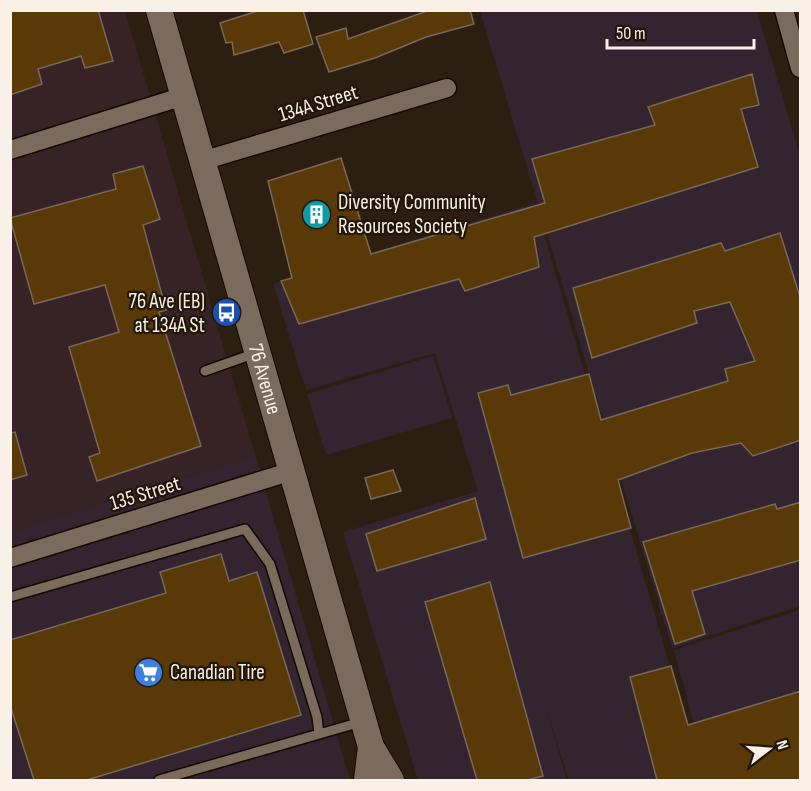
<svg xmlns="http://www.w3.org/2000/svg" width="811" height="791" font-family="'Sofia Sans Condensed',sans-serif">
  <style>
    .commercial { fill: #33242f }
    .industrial { fill: #372325 }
    .building { fill: #593908; stroke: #776959; stroke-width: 1.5 }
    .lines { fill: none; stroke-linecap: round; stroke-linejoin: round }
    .lane-casing { stroke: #140901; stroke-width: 12 }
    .street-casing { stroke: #140901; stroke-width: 21 }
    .secondary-casing { stroke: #140901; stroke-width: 28 }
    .lane { stroke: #7a6b5c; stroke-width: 9 }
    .street { stroke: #7a6b5c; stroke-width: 18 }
    .secondary { stroke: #7a6b5c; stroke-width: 26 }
    .labels { text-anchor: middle; stroke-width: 4.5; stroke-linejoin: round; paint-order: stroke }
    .street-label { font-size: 21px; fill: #f9f0e7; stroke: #221609 }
    .poi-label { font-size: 21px; fill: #f9f0e7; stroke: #221609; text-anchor: start }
  </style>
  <rect width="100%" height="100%" fill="#2c1f12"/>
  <path class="commercial" d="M 480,11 L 757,11 L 800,156 L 800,606 L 672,648 Z
    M 535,203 L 703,780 L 569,780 L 545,705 L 567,780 L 418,780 L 343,532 L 478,491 L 435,353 L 306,390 L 273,284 Z
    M 433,356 L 452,418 L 326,455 L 307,394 Z
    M 255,455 L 350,780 L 11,780 L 11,531 Z
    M 800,610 L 800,780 L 709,780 L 674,650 Z"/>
  <path class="industrial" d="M 11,11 L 125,11 L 255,455 L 11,531 Z"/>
  <path class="building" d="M 10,10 L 98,10 L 113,61 L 85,68 L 81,56 L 38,69 L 42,84 L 10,95 Z
    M 261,10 L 303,10 L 313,44 L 284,53 L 279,42 L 234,55 L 232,42 L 226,43 L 220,23 Z
    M 430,10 L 470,10 L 474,24 L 426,37 L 375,58 L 329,72 L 316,37 L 346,28 L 348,39 Z
    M 752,74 L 759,105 L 741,109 L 758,167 L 534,237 L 539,267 L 465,291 L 459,279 L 299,324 L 281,281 L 292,278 L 268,181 L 341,158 L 371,254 L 545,203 L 532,159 L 655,125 L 648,107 Z
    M 143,166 L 160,219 L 143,225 L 166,310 L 159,312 L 201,446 L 97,481 L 89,457 L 100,453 L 69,347 L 119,332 L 105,285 L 34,304 L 10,218 L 116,189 L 113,174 Z
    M 780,233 L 801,300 L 801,440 L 753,456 L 741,443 L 692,453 L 618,480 L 631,528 L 523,558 L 478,393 L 508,385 L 511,395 L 589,374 L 601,420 L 728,381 L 725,369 L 755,361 L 730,302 L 694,311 L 697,323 L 592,358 L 573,288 L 721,243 L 725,251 Z
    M 15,432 L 27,475 L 10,480 L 10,433 Z
    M 393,470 L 401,491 L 371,499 L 365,478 Z
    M 475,498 L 486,539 L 377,571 L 366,534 Z
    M 801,502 L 801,560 L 692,591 L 705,634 L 675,644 L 643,542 L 775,504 L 777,509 Z
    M 221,554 L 229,581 L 257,572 L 301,715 L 87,780 L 34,780 L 10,705 L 10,640 L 166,593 L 160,572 Z
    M 490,582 L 543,776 L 528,780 L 477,780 L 425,602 Z
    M 671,666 L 688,725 L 801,691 L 801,780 L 657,780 L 630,677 Z"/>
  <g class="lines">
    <defs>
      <path id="lane" d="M 205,371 L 256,353
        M 10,597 L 245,529 L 270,564 L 317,717 L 319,734
        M 159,780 L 361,722"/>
      <path id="street" d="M 784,10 L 800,68
        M 10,150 L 184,96
        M 202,161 L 447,88
        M 10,558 L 292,471"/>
      <g id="secondary">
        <path id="s1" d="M 159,10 L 371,747 L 391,780"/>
        <path d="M 367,780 L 371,747"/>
      </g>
    </defs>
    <use href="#lane" class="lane-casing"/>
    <use href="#street" class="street-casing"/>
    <use href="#secondary" class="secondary-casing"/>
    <use href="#lane" class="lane"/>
    <use href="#street" class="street"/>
    <use href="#secondary" class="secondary"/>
  </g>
  <defs>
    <symbol id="building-disc" viewBox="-11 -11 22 22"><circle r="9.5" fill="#0f9aa8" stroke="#221609"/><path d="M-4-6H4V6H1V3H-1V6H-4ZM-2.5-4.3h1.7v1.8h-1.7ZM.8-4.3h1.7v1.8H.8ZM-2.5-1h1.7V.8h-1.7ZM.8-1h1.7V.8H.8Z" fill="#fff"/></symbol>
    <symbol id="bus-disc" viewBox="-11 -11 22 22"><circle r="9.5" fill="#1a4fb4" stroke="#221609"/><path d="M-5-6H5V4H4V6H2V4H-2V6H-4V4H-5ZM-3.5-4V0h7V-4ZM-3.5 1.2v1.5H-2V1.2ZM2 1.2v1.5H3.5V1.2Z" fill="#fff"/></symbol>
    <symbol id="supermarket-disc" viewBox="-11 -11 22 22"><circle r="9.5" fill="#3f7fe0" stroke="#221609"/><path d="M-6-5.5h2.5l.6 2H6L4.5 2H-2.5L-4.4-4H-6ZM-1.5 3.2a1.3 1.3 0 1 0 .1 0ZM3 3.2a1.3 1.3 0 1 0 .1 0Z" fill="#fff"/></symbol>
  </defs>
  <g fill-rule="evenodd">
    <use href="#building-disc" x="300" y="198" width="33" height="33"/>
    <use href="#bus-disc" x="210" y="296" width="33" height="33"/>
    <use href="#supermarket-disc" x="132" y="656" width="33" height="33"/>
  </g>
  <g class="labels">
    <g class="street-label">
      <text transform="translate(318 103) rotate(-17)" y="7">134A Street</text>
      <text dy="7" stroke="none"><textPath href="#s1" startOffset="384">76 Avenue</textPath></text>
      <text transform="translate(145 493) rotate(-17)" y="7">135 Street</text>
    </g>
    <g class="poi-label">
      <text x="338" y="209">Diversity Community<tspan x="338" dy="24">Resources Society</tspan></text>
      <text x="205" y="308" text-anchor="end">76 Ave (EB)<tspan x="205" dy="24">at 134A St</tspan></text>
      <text x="170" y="679">Canadian Tire</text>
    </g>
  </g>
  <rect width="811" height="791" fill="none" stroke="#f9f0e7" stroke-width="24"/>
  <g transform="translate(769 749) rotate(73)" stroke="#221609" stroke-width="4.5" paint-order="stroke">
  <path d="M0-4.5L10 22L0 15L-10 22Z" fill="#f9f0e7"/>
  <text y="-9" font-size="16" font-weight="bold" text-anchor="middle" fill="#f9f0e7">N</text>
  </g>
  <path d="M607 39v9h147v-9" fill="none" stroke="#f9f0e7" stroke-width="3"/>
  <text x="616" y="39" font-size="18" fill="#f9f0e7" stroke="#221609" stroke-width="4.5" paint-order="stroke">50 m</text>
</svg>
